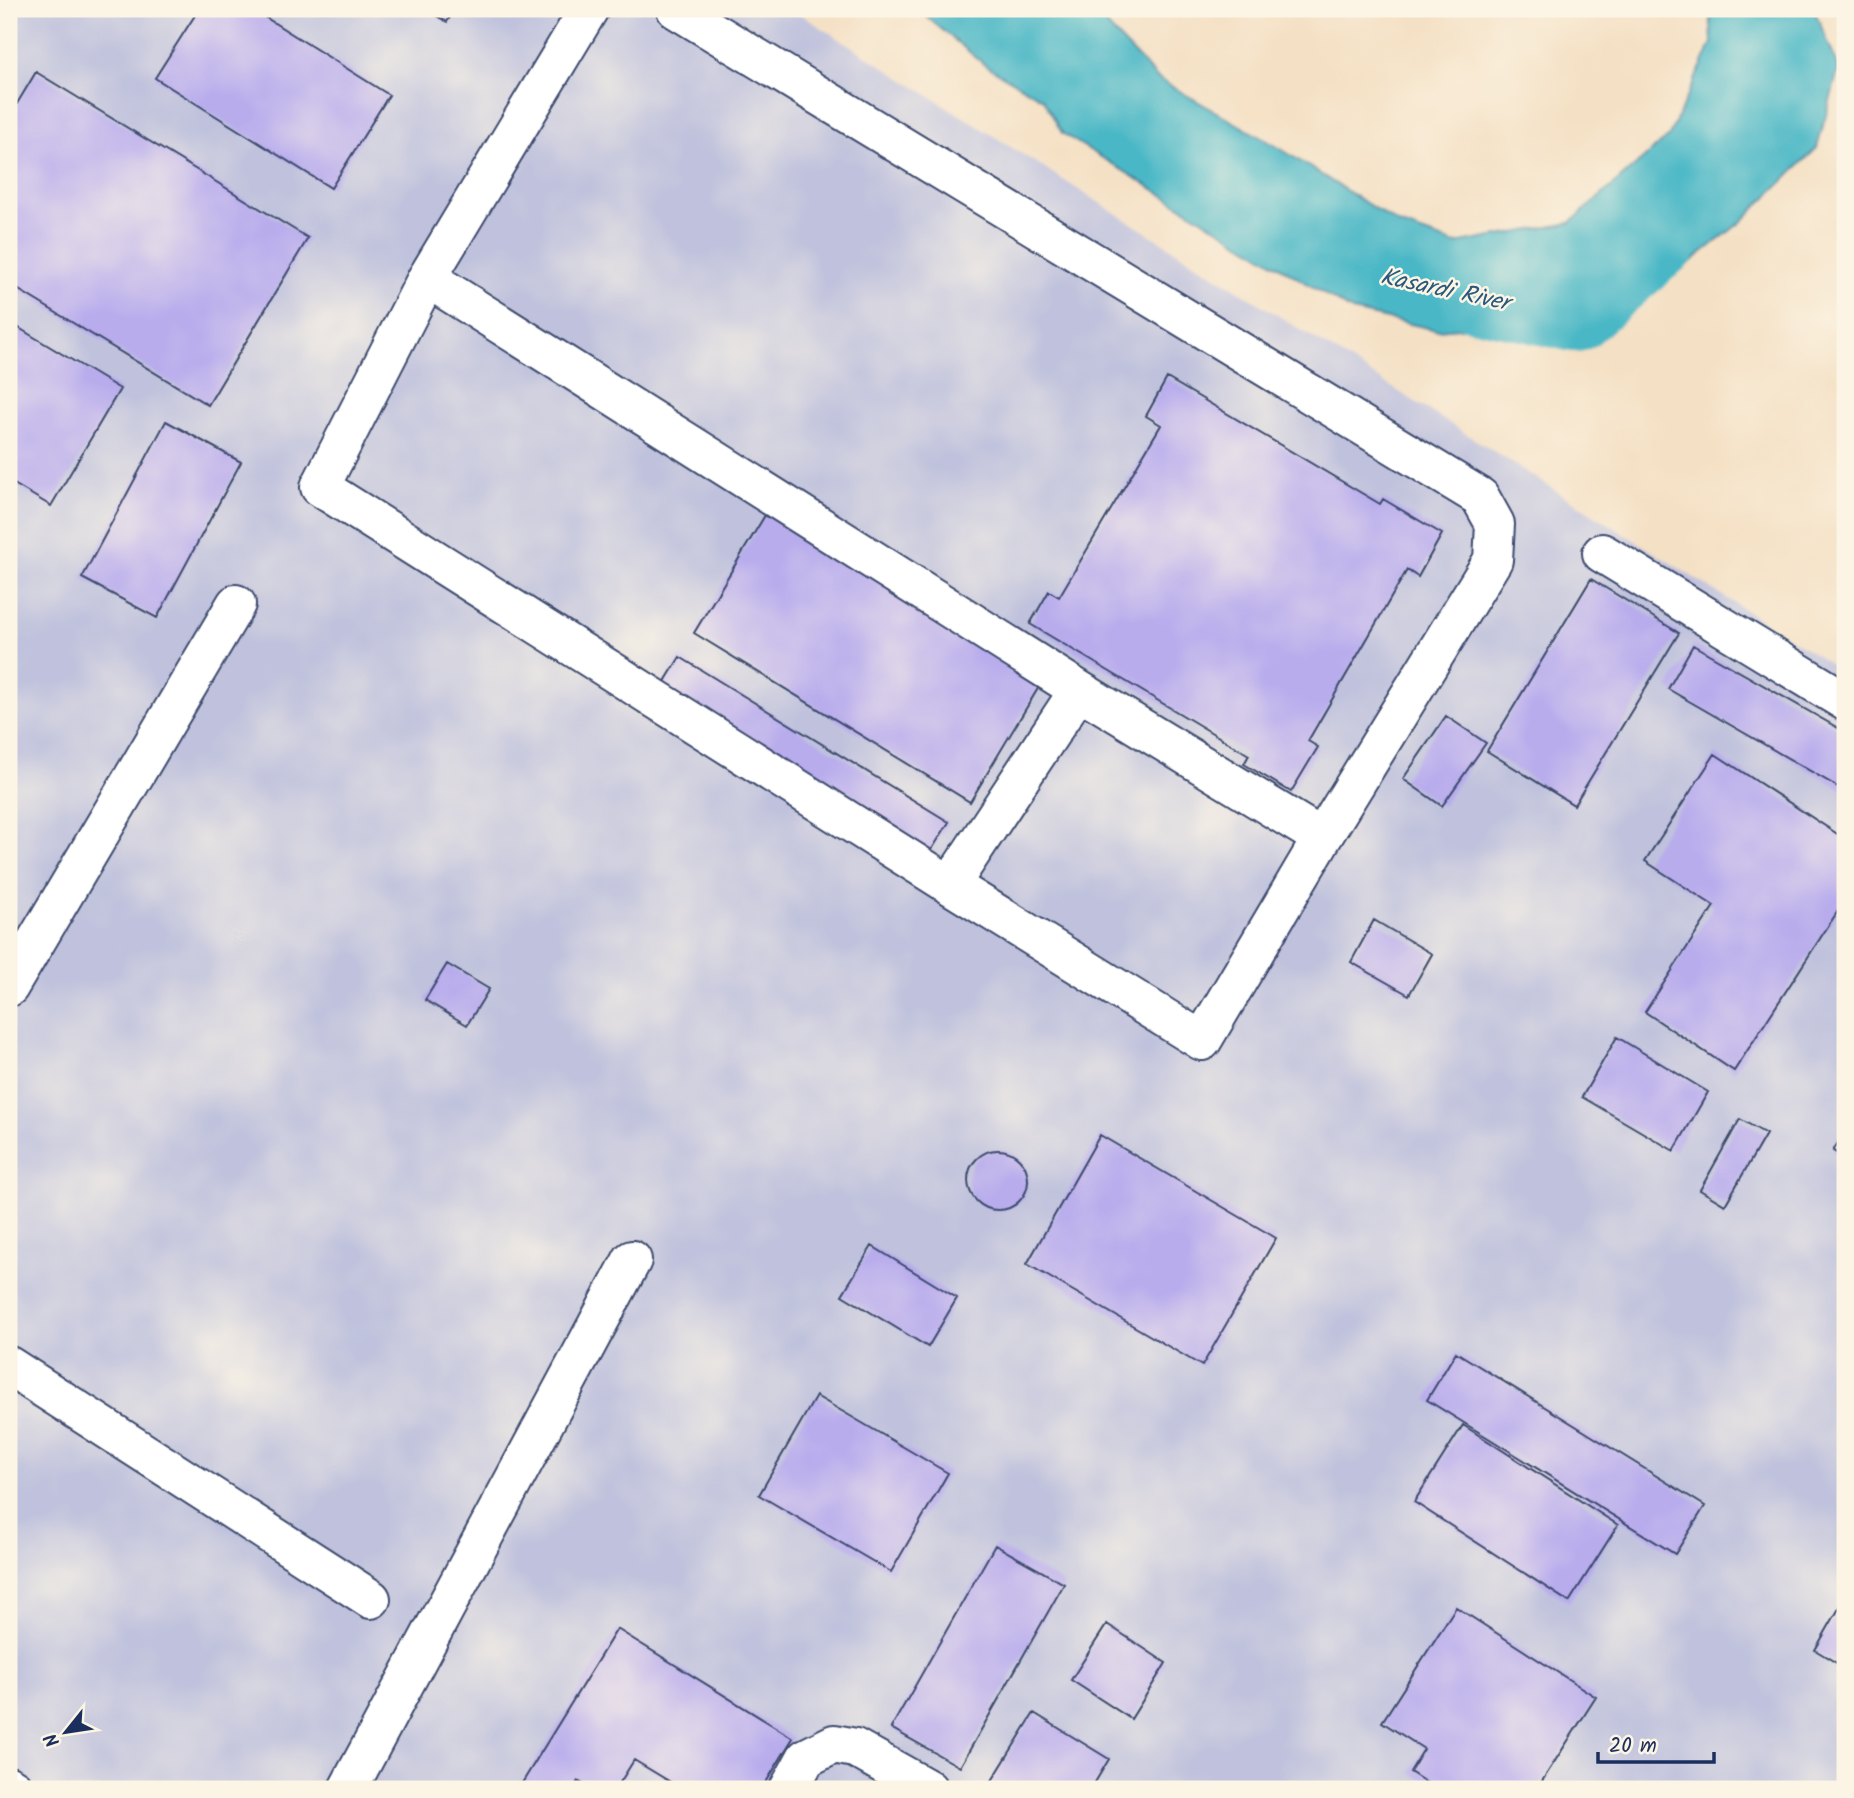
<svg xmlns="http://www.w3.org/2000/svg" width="1854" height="1798" font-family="Kalam,sans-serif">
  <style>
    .industrial { fill: #c0c2dd }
    .water { fill: #4ab7c6; stroke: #327392; stroke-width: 2 }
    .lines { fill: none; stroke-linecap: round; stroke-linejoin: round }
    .river { stroke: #4ab7c6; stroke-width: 70 }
    .building { fill: #b8aced }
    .minor-casing { stroke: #3c4a6d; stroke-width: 42 }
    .minor { stroke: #fff; stroke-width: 38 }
    .labels { text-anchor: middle; stroke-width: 5; stroke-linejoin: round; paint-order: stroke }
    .water-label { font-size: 24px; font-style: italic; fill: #29587d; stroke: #fcf5e5 }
  </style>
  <rect width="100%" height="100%" fill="#fcf5e5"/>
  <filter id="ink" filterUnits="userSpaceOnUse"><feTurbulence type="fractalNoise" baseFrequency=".0143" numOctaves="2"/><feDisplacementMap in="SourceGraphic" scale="14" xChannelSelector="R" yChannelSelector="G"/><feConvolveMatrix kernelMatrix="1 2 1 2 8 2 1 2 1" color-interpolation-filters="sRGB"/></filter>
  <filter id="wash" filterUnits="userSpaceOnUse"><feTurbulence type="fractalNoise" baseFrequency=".00686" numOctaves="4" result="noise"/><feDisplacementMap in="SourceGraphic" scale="28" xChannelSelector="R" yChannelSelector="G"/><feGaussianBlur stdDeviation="1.57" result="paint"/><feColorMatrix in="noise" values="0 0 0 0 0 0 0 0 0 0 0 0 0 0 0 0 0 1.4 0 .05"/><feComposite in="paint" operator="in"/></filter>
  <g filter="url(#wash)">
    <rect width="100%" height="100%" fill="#f4e0c4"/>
    <path class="industrial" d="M 9,9 L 792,9 L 1845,673 L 1845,1789 L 9,1789 Z"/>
    <path class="water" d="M 917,9 L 1049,9 L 1102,20 L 1157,78 L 1281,149 L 1399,224 L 1455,244 L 1570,223 L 1669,136 L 1712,43 L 1710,9 L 1814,9 L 1839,68 L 1817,148 L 1741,222 L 1669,279 L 1530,322 L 1437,330 L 1352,311 L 1062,133 L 1043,99 L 985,65 Z"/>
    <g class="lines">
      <path class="river" d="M 1464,293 L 1575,317 L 1664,240"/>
    </g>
    <g id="blocks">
      <path class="building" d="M 199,9 L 252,9 L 389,95 L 331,188 L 155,78 Z
        M 425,9 L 455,9 L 447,22 Z
        M 36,72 L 308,238 L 208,405 L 9,284 L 9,117 Z
        M 9,322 L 120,389 L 51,506 L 9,481 Z
        M 1167,378 L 1380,504 L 1383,499 L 1442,534 L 1418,577 L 1407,570 L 1308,741 L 1318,747 L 1291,792 L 1244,764 L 1249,755 L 1030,624 L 1049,591 L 1059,597 L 1161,425 L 1146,416 Z
        M 166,421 L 241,462 L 157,618 L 82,578 Z
        M 770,507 L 1046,675 L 970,802 L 694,633 Z
        M 1591,579 L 1679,633 L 1574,805 L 1487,751 Z
        M 1693,645 L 1845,732 L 1845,791 L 1668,689 Z
        M 680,657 L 949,822 L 929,854 L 661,688 Z
        M 1446,716 L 1486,743 L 1442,806 L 1403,779 Z
        M 1715,754 L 1845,839 L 1845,900 L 1734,1071 L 1645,1012 L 1714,906 L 1645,861 Z
        M 1374,920 L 1432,954 L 1409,995 L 1351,962 Z
        M 447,964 L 489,989 L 467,1025 L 425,1000 Z
        M 1617,1037 L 1708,1092 L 1674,1151 L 1582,1097 Z
        M 1740,1119 L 1766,1134 L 1725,1205 L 1700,1190 Z
        M 1845,1131 L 1845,1158 L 1833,1151 Z
        M 1100,1135 L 1276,1238 L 1202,1366 L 1027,1264 Z
        M968 1180a30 30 0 1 1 60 0a30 30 0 1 1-60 0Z
        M 872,1246 L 957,1298 L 928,1347 L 842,1295 Z
        M 1456,1352 L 1705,1506 L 1675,1554 L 1427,1400 Z
        M 816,1396 L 948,1473 L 891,1572 L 759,1495 Z
        M 1463,1425 L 1618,1525 L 1569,1602 L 1414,1502 Z
        M 995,1545 L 1064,1584 L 960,1767 L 891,1728 Z
        M 1845,1598 L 1845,1668 L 1815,1650 Z
        M 1456,1607 L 1596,1697 L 1537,1789 L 1436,1789 L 1410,1772 L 1424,1749 L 1382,1722 Z
        M 1107,1624 L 1166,1663 L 1131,1719 L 1071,1680 Z
        M 617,1629 L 793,1738 L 762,1789 L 682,1789 L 634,1760 L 616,1789 L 591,1789 L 578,1781 L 573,1789 L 522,1789 L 519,1788 Z
        M 1034,1713 L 1109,1759 L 1091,1789 L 998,1789 L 990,1784 Z"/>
    </g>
  </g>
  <g filter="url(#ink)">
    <use href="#blocks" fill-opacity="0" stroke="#3c4a6d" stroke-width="2"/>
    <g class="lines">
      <defs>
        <path id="minor" d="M 589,9 L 427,278 L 320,487 L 950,885 L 1202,1041 L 1322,838 L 1493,560 L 1495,524 L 1480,497 L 676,9
          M 427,278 L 1079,690 L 1322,838
          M 1602,553 L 1845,701
          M 950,885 L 1079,690
          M 9,987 L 236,604
          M 9,1366 L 371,1599
          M 9,1786 L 14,1789
          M 348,1789 L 632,1260
          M 789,1789 L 806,1758 L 834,1744 L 855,1748 L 928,1789"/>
      </defs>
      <use href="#minor" class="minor-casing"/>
      <use href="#minor" class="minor"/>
    </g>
  </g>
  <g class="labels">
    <g class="water-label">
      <text transform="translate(1445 289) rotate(12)" y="8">Kasardi River</text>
    </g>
  </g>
  <rect width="1854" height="1798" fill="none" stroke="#fcf5e5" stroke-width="35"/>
  <g transform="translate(66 1732) rotate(240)" stroke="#fcf5e5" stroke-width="5" paint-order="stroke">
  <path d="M0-5L12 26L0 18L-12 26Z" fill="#1b2f5e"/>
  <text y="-10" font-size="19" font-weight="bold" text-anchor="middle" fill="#1b2f5e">N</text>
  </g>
  <path d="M1598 1752v10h116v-10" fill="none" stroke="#1b2f5e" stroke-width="3.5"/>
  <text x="1609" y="1752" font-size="21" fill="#1b2f5e" stroke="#fcf5e5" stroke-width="5" paint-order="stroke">20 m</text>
</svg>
